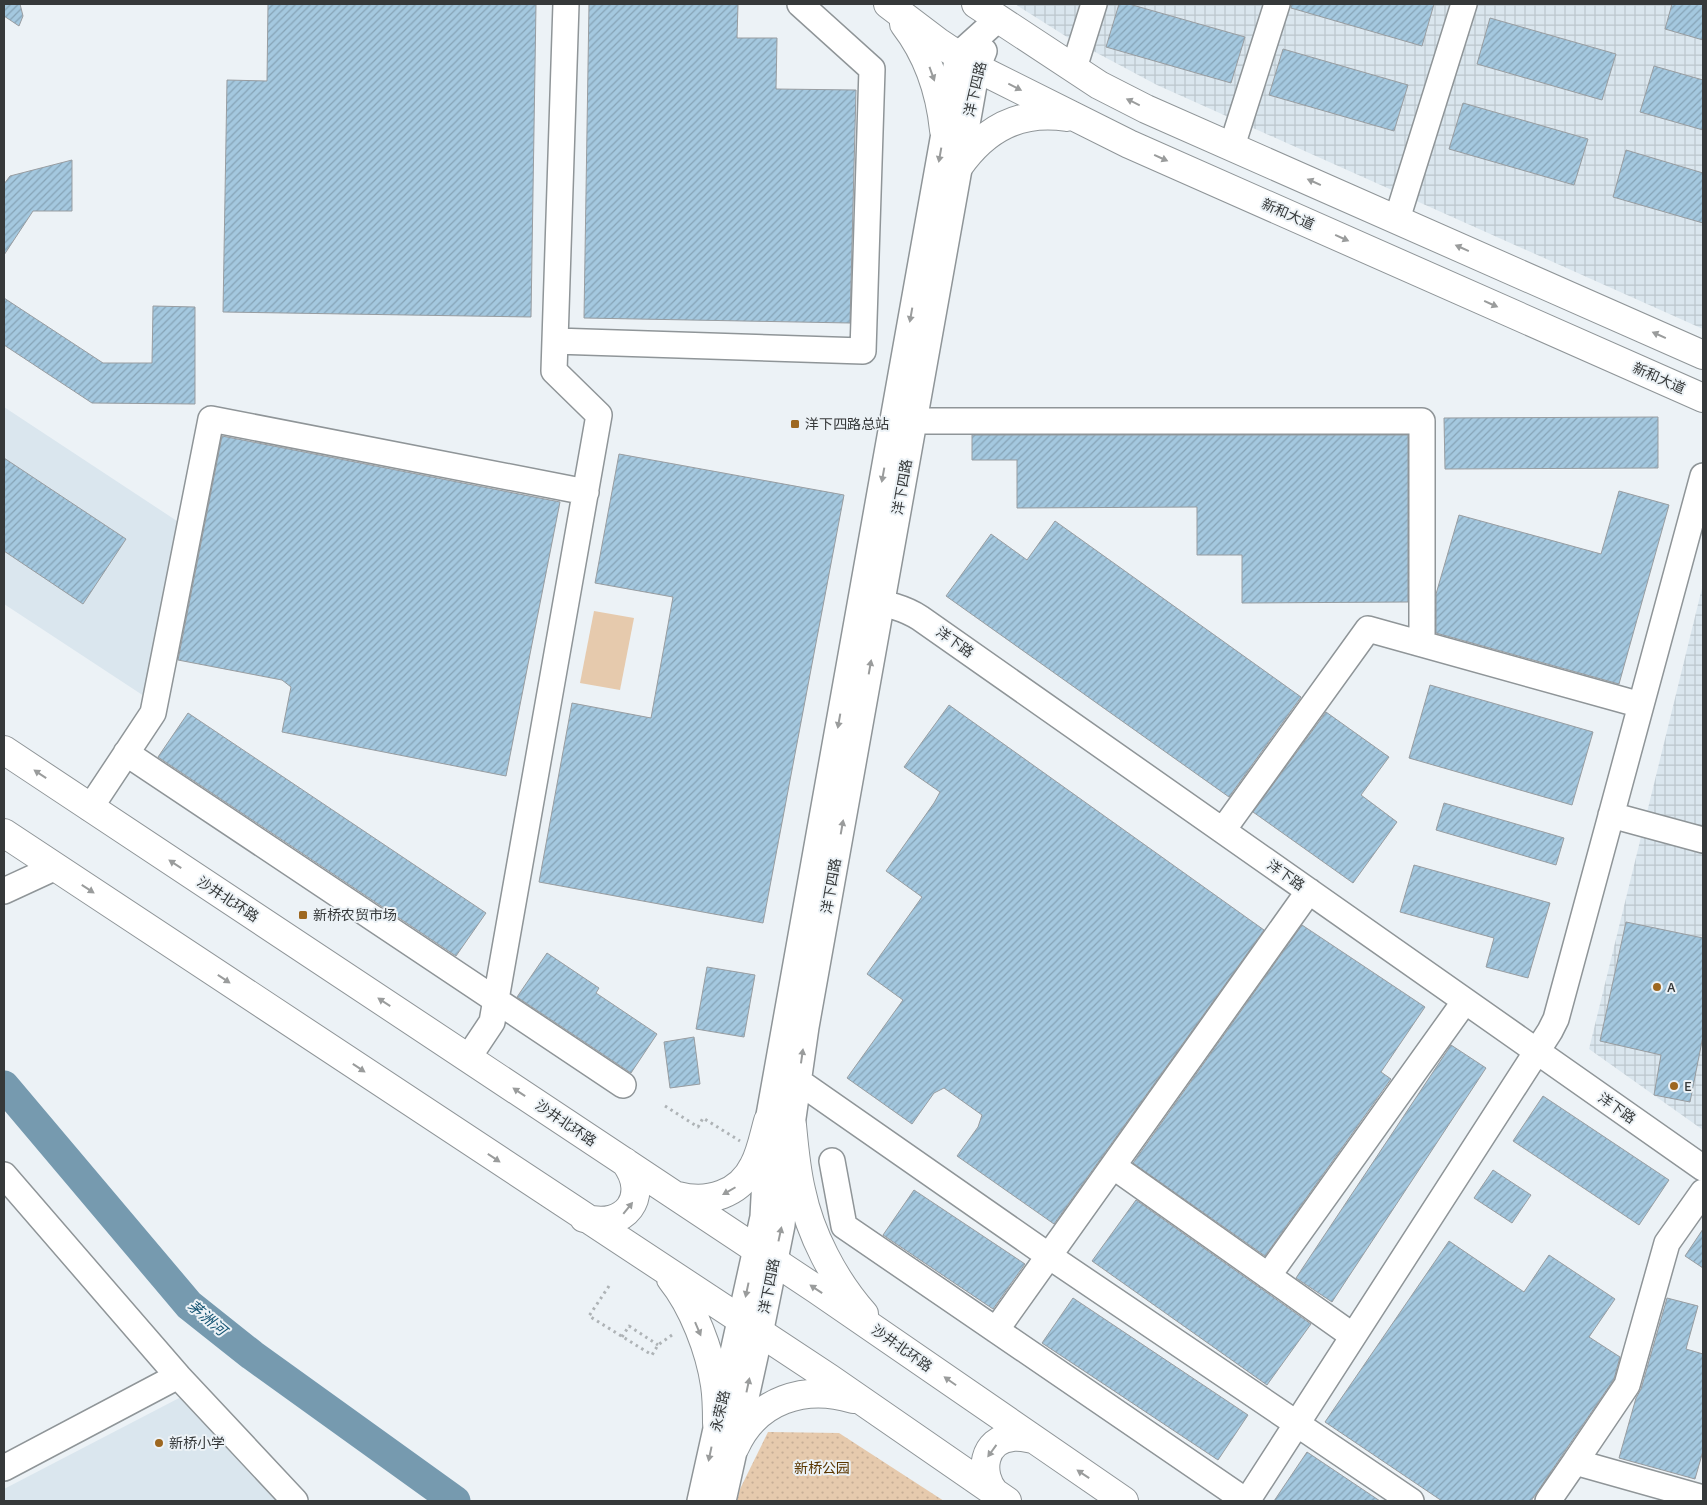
<svg xmlns="http://www.w3.org/2000/svg" width="1707" height="1505" font-family="Signika,'Noto Sans SC',sans-serif">
  <style>
    .built { fill: #dae6ee }
    .industrial { fill: url(#industrial-grid) }
    .park { fill: url(#park-dots) }
    .garden { fill: #e6caad }
    .lines { fill: none; stroke-linecap: round; stroke-linejoin: round }
    .river { stroke: #769aaf; stroke-width: 31 }
    .building { fill: url(#building-hatch); stroke: #989da1 }
    .minor-casing { stroke: #8f9598; stroke-width: 28 }
    .major-casing { stroke: #8f9598; stroke-width: 30 }
    .path { stroke: #aeb3b6; stroke-width: 3; stroke-dasharray: 2.5 4; stroke-linecap: butt }
    .minor { stroke: #fff; stroke-width: 25 }
    .major { stroke: #fff; stroke-width: 28 }
    .oneway { fill: #9a9c9c }
    .poi-dot { fill: #9d6720; stroke: #ecf2f6; stroke-width: 2 }
    .labels { text-anchor: middle; stroke-width: 4; stroke-linejoin: round; paint-order: stroke }
    .street-label { font-size: 14px; fill: #36393a; stroke: #ecf2f6 }
    .poi-label { font-size: 14px; fill: #36393a; stroke: #ecf2f6; text-anchor: start }
    .park-label { font-size: 14px; fill: #5a3600; stroke: #ecf2f6 }
    .water-label { font-size: 15px; font-style: italic; fill: #145473; stroke: #ecf2f6 }
  </style>
  <defs>
    <pattern id="industrial-grid" width="8" height="8" patternUnits="userSpaceOnUse" patternTransform="scale(1.25)"><rect width="8" height="8" fill="#dae6ee"/><path d="M0 4h8M4 0v8" fill="none" stroke="#bcc6cd"/></pattern>
    <pattern id="park-dots" width="8" height="8" patternUnits="userSpaceOnUse" patternTransform="scale(1.25)"><rect width="8" height="8" fill="#e6caad"/><path d="M2 2h.1M6 6h.1" fill="none" stroke="#c6ae96" stroke-width="1.8" stroke-linecap="round"/></pattern>
    <pattern id="building-hatch" width="6" height="6" patternUnits="userSpaceOnUse" patternTransform="scale(1.25)"><rect width="6" height="6" fill="#a4c8df"/><path d="M-1 1l2-2M0 6l6-6M5 7l2-2" fill="none" stroke="#86a3b6"/></pattern>
  </defs>
  <rect width="100%" height="100%" fill="#ecf2f6"/>
  <path class="built" d="M 4,407 L 180,523 L 147,698 L 4,604 Z
    M 183,1396 L 280,1501 L 4,1501 L 4,1489 Z"/>
  <path class="industrial" d="M 1015,4 L 1703,4 L 1703,329 L 1157,85 L 1067,37 Z
    M 1703,584 L 1703,1130 L 1589,1049 Z"/>
  <path class="park" d="M 768,1432 L 839,1433 L 944,1501 L 737,1501 L 740,1489 Z"/>
  <path class="garden" d="M 594,611 L 634,618 L 620,690 L 580,683 Z"/>
  <g class="lines">
    <path class="river" d="M 4,1086 L 189,1305 L 252,1355 L 455,1501"/>
  </g>
  <path class="building" d="M 4,4 L 20,4 L 23,16 L 19,26 L 4,16 Z
    M 268,4 L 536,4 L 531,317 L 223,312 L 227,80 L 267,81 Z
    M 589,4 L 738,4 L 737,38 L 777,38 L 776,89 L 856,90 L 850,323 L 584,318 Z
    M 1119,4 L 1129,4 L 1245,37 L 1231,83 L 1106,47 Z
    M 1291,4 L 1434,4 L 1422,46 L 1291,8 Z
    M 1672,4 L 1703,4 L 1703,40 L 1665,29 Z
    M 1490,18 L 1616,54 L 1602,100 L 1477,64 Z
    M 1283,49 L 1408,85 L 1394,131 L 1269,95 Z
    M 1654,66 L 1703,80 L 1703,130 L 1640,112 Z
    M 1463,103 L 1588,139 L 1574,185 L 1449,149 Z
    M 1626,150 L 1703,173 L 1703,223 L 1613,197 Z
    M 72,160 L 72,211 L 33,211 L 4,255 L 4,184 L 10,176 Z
    M 4,298 L 103,363 L 152,363 L 153,306 L 195,307 L 195,404 L 92,403 L 4,345 Z
    M 1658,417 L 1658,468 L 1445,469 L 1444,418 Z
    M 972,435 L 1408,435 L 1408,602 L 1242,603 L 1242,555 L 1197,555 L 1197,507 L 1017,508 L 1017,460 L 972,460 Z
    M 222,436 L 560,502 L 506,776 L 282,732 L 291,687 L 282,680 L 178,660 Z
    M 619,454 L 844,495 L 763,923 L 539,882 L 572,703 L 651,718 L 664,647 L 673,597 L 595,583 Z
    M 4,458 L 126,539 L 83,604 L 4,551 Z
    M 1619,491 L 1669,505 L 1619,684 L 1436,633 L 1436,594 L 1459,515 L 1601,554 Z
    M 1055,521 L 1301,697 L 1229,797 L 946,596 L 991,534 L 1027,560 Z
    M 1430,685 L 1593,732 L 1572,805 L 1409,758 Z
    M 949,705 L 1264,930 L 1054,1224 L 957,1156 L 978,1127 L 982,1115 L 944,1088 L 934,1093 L 912,1124 L 847,1078 L 903,1000 L 867,974 L 922,897 L 886,871 L 934,803 L 940,792 L 904,767 Z
    M 1326,712 L 1389,757 L 1361,795 L 1397,822 L 1353,883 L 1253,812 Z
    M 188,713 L 486,913 L 456,956 L 158,757 Z
    M 1444,803 L 1564,838 L 1556,865 L 1436,830 Z
    M 1414,865 L 1550,903 L 1528,978 L 1486,967 L 1494,938 L 1400,912 Z
    M 1626,922 L 1703,938 L 1703,1036 L 1690,1102 L 1654,1095 L 1661,1055 L 1600,1041 Z
    M 1302,925 L 1425,1007 L 1381,1072 L 1391,1079 L 1265,1256 L 1133,1163 Z
    M 547,953 L 599,988 L 596,993 L 657,1034 L 631,1073 L 517,997 Z
    M 707,967 L 755,975 L 744,1037 L 696,1029 Z
    M 694,1037 L 700,1084 L 670,1088 L 664,1042 Z
    M 1451,1045 L 1486,1068 L 1332,1302 L 1296,1278 Z
    M 1543,1096 L 1669,1180 L 1639,1225 L 1513,1141 Z
    M 1493,1170 L 1531,1195 L 1512,1223 L 1474,1198 Z
    M 914,1190 L 1025,1264 L 993,1309 L 883,1235 Z
    M 1136,1200 L 1311,1324 L 1267,1385 L 1092,1261 Z
    M 1703,1229 L 1703,1268 L 1685,1256 Z
    M 1449,1241 L 1524,1292 L 1549,1255 L 1615,1299 L 1589,1337 L 1620,1357 L 1614,1379 L 1531,1501 L 1442,1501 L 1325,1422 Z
    M 1073,1298 L 1248,1415 L 1218,1460 L 1042,1343 Z
    M 1667,1298 L 1698,1306 L 1686,1349 L 1703,1354 L 1703,1451 L 1695,1479 L 1619,1458 L 1636,1398 L 1641,1389 Z
    M 1307,1452 L 1380,1501 L 1274,1501 Z"/>
  <g class="lines">
    <defs>
      <path id="minor" d="M 1074,68 L 1094,4
        M 1232,146 L 1277,4
        M 1397,219 L 1464,4
        M 555,341 L 863,351 L 872,69 L 800,4
        M 898,421 L 1422,421 L 1422,644
        M 866,600 C 886,604 903,607 920,618 L 1703,1168
        M 126,753 L 623,1085
        M 90,808 L 153,713 L 211,419 L 586,492
        M 1611,815 L 1703,840
        M 1223,830 L 1368,629 L 1641,705
        M 4,891 L 56,867
        M 468,1058 L 492,1022 L 599,415 L 554,371 L 566,4
        M 798,1081 L 1049,1256 L 1411,1501
        M 832,1161 L 844,1226 L 1246,1501
        M 1113,1166 L 1353,1336
        M 4,1175 L 178,1376 L 295,1501
        M 1268,1276 L 1465,1001
        M 996,1330 L 1309,891
        M 1575,1462 L 1627,1385 L 1667,1243 L 1703,1192
        M 4,1468 L 178,1376
        M 700,1501 L 763,1217 L 768,1121 L 958,55 L 998,19
        M 723,1501 L 760,1334 L 782,1225 L 792,1125 L 806,1027 L 977,68 L 984,51
        M 1247,1501 L 1550,1031 L 1556,1019 L 1703,476
        M 1548,1501 L 1575,1462 L 1703,1498"/>
      <path id="major" d="M 888,4 L 938,42 L 977,68 L 1129,144 L 1703,398
        M 976,4 L 1099,85 L 1146,109 L 1703,355
        M 904,24 C 928,55 940,91 944,130
        M 959,166 C 986,128 1020,110 1067,117
        M 4,750 L 816,1289 L 1124,1501
        M 4,833 L 829,1378 L 1007,1501
        M 792,1125 C 794,1146 796,1169 801,1190 C 810,1234 834,1280 864,1314
        M 678,1196 C 708,1204 740,1194 754,1165 C 761,1152 764,1135 768,1121
        M 584,1218 C 625,1231 651,1196 625,1162
        M 671,1279 C 693,1306 710,1351 715,1385 C 717,1398 717,1411 717,1423
        M 735,1447 C 756,1400 805,1384 853,1399
        M 995,1493 C 978,1474 983,1439 1013,1437 C 1020,1436 1027,1438 1033,1439"/>
    </defs>
    <use href="#minor" class="minor-casing"/>
    <use href="#major" class="major-casing"/>
    <path class="path" d="M 665,1106 L 698,1127 L 703,1118 L 740,1141
      M 609,1286 L 589,1316 L 652,1355 L 658,1345 L 672,1335
      M 622,1337 L 629,1326 L 658,1345"/>
    <use href="#minor" class="minor"/>
    <use href="#major" class="major"/>
  </g>
  <defs><path id="oneway-solid" d="M-6-.8H1V-3.2L6.5 0L1 3.2V.8H-6Z" transform="scale(1.25)"/></defs>
  <g class="oneway">
    <use href="#oneway-solid" transform="translate(932 74) rotate(70)"/>
    <use href="#oneway-solid" transform="translate(1015 87) rotate(27)"/>
    <use href="#oneway-solid" transform="translate(1133 102) rotate(-154)"/>
    <use href="#oneway-solid" transform="translate(940 155) rotate(100)"/>
    <use href="#oneway-solid" transform="translate(1161 158) rotate(24)"/>
    <use href="#oneway-solid" transform="translate(1314 182) rotate(-156)"/>
    <use href="#oneway-solid" transform="translate(1342 238) rotate(24)"/>
    <use href="#oneway-solid" transform="translate(1462 248) rotate(-156)"/>
    <use href="#oneway-solid" transform="translate(1491 304) rotate(24)"/>
    <use href="#oneway-solid" transform="translate(911 315) rotate(100)"/>
    <use href="#oneway-solid" transform="translate(1659 335) rotate(-156)"/>
    <use href="#oneway-solid" transform="translate(883 475) rotate(100)"/>
    <use href="#oneway-solid" transform="translate(870 667) rotate(-80)"/>
    <use href="#oneway-solid" transform="translate(839 721) rotate(100)"/>
    <use href="#oneway-solid" transform="translate(40 774) rotate(-146)"/>
    <use href="#oneway-solid" transform="translate(842 827) rotate(-80)"/>
    <use href="#oneway-solid" transform="translate(175 864) rotate(-147)"/>
    <use href="#oneway-solid" transform="translate(88 889) rotate(33)"/>
    <use href="#oneway-solid" transform="translate(224 979) rotate(34)"/>
    <use href="#oneway-solid" transform="translate(384 1002) rotate(-147)"/>
    <use href="#oneway-solid" transform="translate(802 1056) rotate(-82)"/>
    <use href="#oneway-solid" transform="translate(359 1068) rotate(34)"/>
    <use href="#oneway-solid" transform="translate(519 1092) rotate(-146)"/>
    <use href="#oneway-solid" transform="translate(494 1158) rotate(34)"/>
    <use href="#oneway-solid" transform="translate(729 1191) rotate(150)"/>
    <use href="#oneway-solid" transform="translate(628 1208) rotate(-51)"/>
    <use href="#oneway-solid" transform="translate(780 1234) rotate(-78)"/>
    <use href="#oneway-solid" transform="translate(816 1289) rotate(-146)"/>
    <use href="#oneway-solid" transform="translate(747 1290) rotate(102)"/>
    <use href="#oneway-solid" transform="translate(698 1329) rotate(67)"/>
    <use href="#oneway-solid" transform="translate(950 1381) rotate(-145)"/>
    <use href="#oneway-solid" transform="translate(748 1385) rotate(-78)"/>
    <use href="#oneway-solid" transform="translate(992 1451) rotate(126)"/>
    <use href="#oneway-solid" transform="translate(710 1454) rotate(102)"/>
    <use href="#oneway-solid" transform="translate(1083 1474) rotate(-146)"/>
  </g>
  <g class="poi-dot">
    <rect x="790" y="419" width="10" height="10" rx="2.5"/>
    <rect x="298" y="910" width="10" height="10" rx="2.5"/>
    <circle cx="1657" cy="987" r="5"/>
    <circle cx="1674" cy="1086" r="5"/>
    <circle cx="159" cy="1443" r="5"/>
  </g>
  <g class="labels">
    <g class="street-label">
      <text transform="translate(975 89) rotate(-77)" y="5">洋下四路</text>
      <text transform="translate(1288 214) rotate(24)" y="5">新和大道</text>
      <text transform="translate(1659 378) rotate(24)" y="5">新和大道</text>
      <text transform="translate(902 487) rotate(-80)" y="5">洋下四路</text>
      <text transform="translate(955 642) rotate(35)" y="5">洋下路</text>
      <text transform="translate(1286 875) rotate(35)" y="5">洋下路</text>
      <text transform="translate(831 886) rotate(-80)" y="5">洋下四路</text>
      <text transform="translate(228 899) rotate(33)" y="5">沙井北环路</text>
      <text transform="translate(1617 1108) rotate(35)" y="5">洋下路</text>
      <text transform="translate(566 1123) rotate(34)" y="5">沙井北环路</text>
      <text transform="translate(769 1286) rotate(-79)" y="5">洋下四路</text>
      <text transform="translate(902 1348) rotate(35)" y="5">沙井北环路</text>
      <text transform="translate(720 1411) rotate(-77)" y="5">永荣路</text>
    </g>
    <g class="poi-label">
      <text x="805" y="429">洋下四路总站</text>
      <text x="313" y="920">新桥农贸市场</text>
      <text x="1667" y="992">A</text>
      <text x="1684" y="1091">E</text>
      <text x="169" y="1448">新桥小学</text>
    </g>
    <g class="park-label">
      <text x="822" y="1473">新桥公园</text>
    </g>
    <g class="water-label">
      <text transform="translate(207 1318) rotate(40)" y="5">茅洲河</text>
    </g>
  </g>
  <rect width="1707" height="1505" fill="none" stroke="#36393a" stroke-width="10"/>
</svg>
